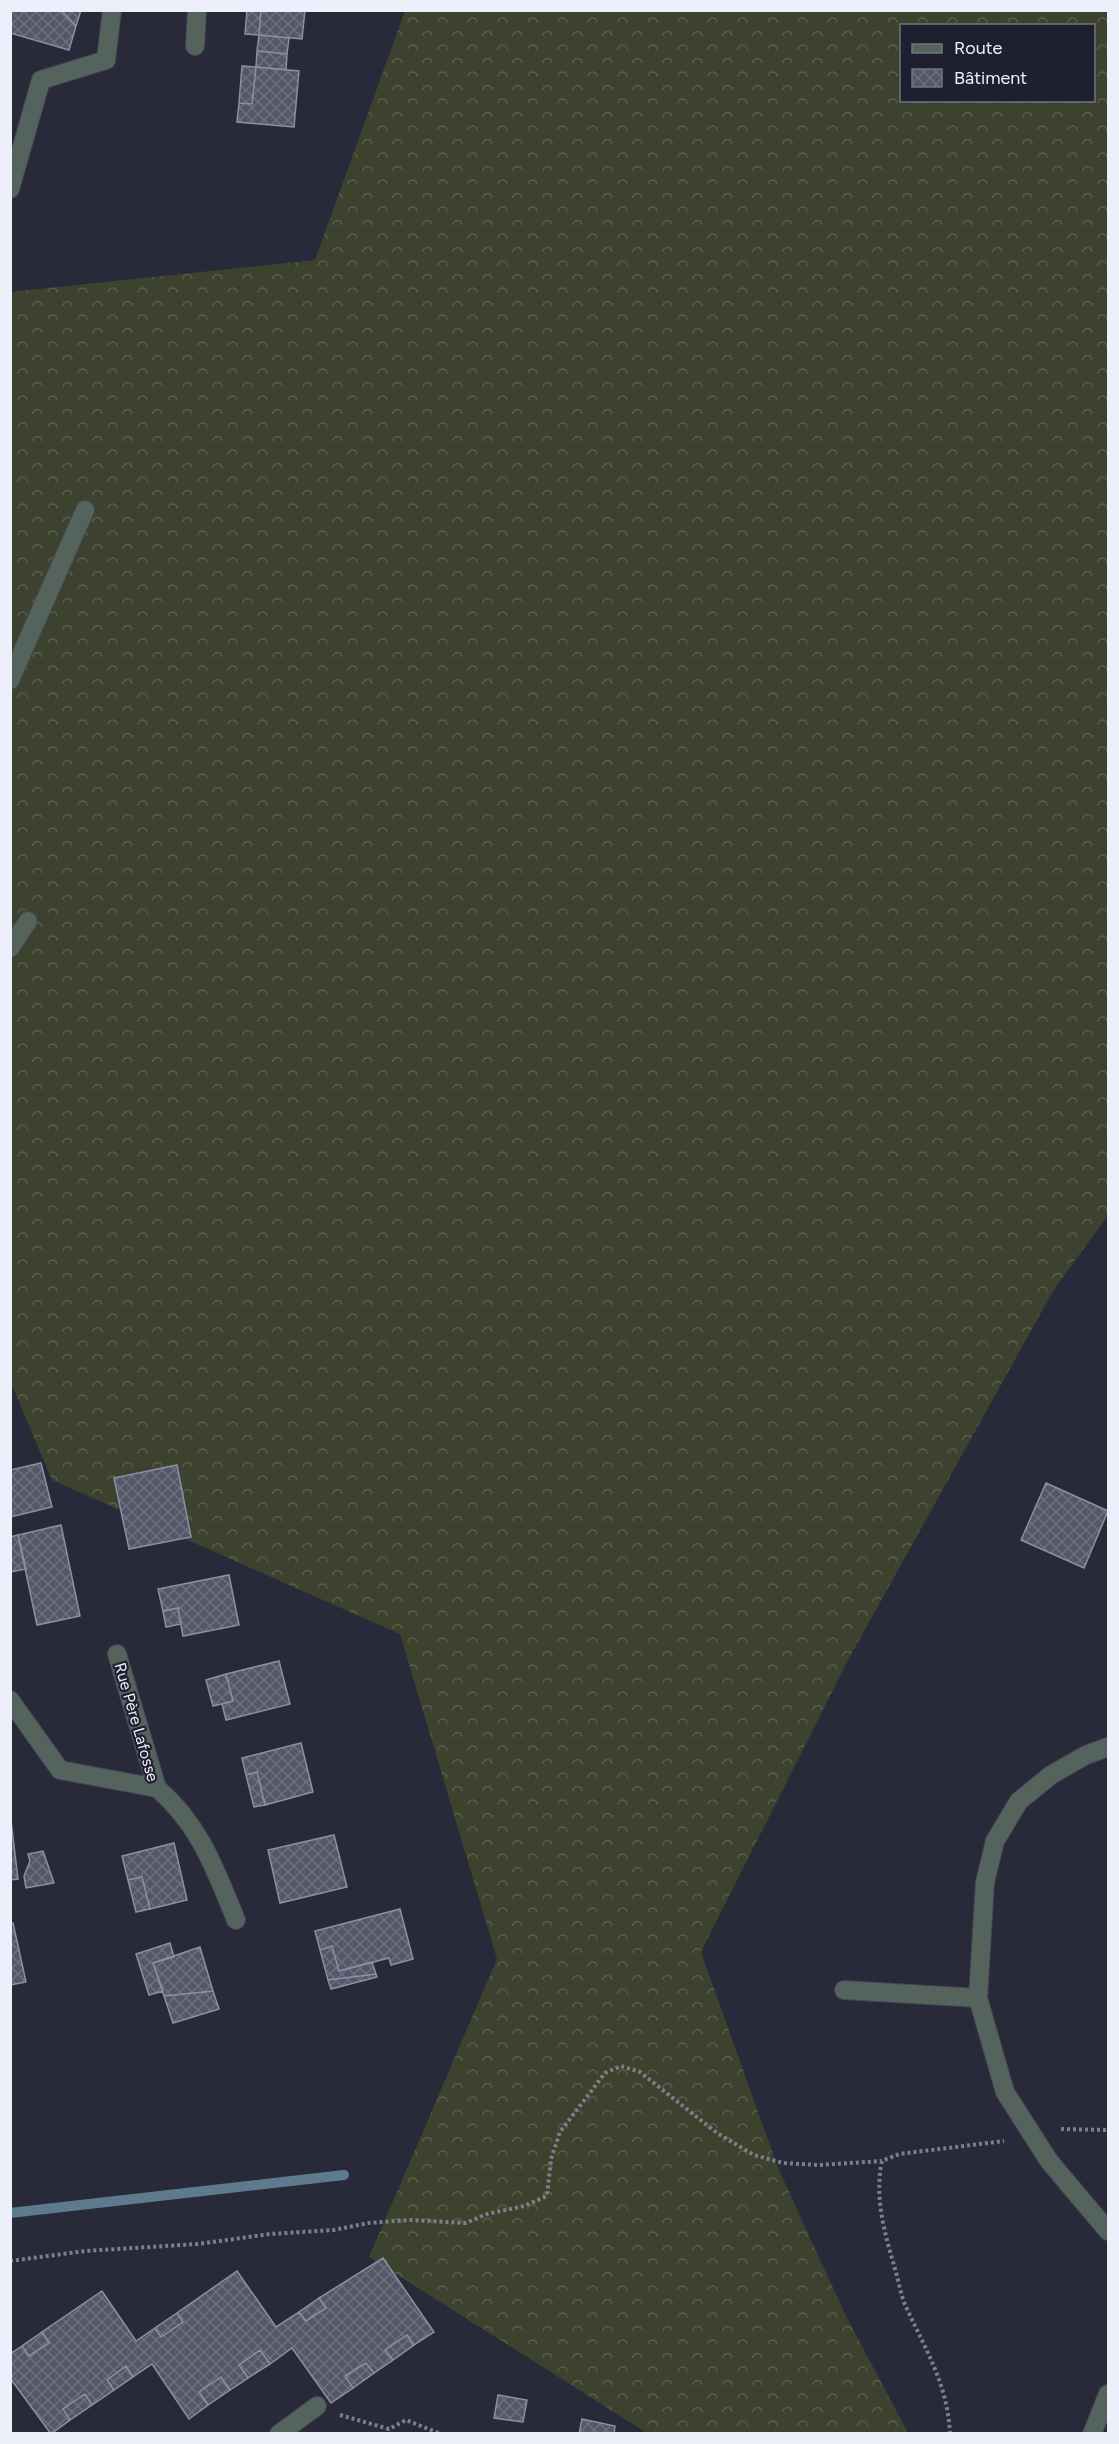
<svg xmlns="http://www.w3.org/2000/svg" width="1119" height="2444" font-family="Figtree,sans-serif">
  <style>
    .forest { fill: url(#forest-crowns); fill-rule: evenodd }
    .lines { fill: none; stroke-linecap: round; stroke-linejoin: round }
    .stream { stroke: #5e7b8e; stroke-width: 10 }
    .building { fill: url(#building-cross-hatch); stroke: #8d90a4; stroke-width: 1.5 }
    .minor-casing { stroke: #444655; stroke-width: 20 }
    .path { stroke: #7d7f8d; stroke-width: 4; stroke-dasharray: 3 3; stroke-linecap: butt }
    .minor { stroke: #55635d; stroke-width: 18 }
    .labels { text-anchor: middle; stroke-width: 4.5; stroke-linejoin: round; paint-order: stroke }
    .street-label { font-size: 16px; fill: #edeffa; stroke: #1e2030 }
  </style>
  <defs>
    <pattern id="forest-crowns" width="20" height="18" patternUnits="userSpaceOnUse" patternTransform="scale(1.5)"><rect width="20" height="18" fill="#3d422f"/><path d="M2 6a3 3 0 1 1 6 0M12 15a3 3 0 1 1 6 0" fill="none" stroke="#595e4e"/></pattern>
    <pattern id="building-cross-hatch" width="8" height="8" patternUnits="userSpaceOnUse" patternTransform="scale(1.5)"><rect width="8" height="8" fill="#555769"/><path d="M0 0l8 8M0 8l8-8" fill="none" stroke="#6e6f7f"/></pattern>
  </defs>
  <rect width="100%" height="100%" fill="#282a3a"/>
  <path class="forest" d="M 405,11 L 1108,11 L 1108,1215 L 1053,1291 L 848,1660 L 701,1952 L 778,2168 L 846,2316 L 908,2433 L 647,2433 L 369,2257 L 497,1959 L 400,1634 L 52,1480 L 11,1383 L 10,292 L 315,260 ZM 902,26 L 1094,26 L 1094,100 L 902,100 Z"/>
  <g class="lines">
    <path class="stream" d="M 10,2213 L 344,2175"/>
  </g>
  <path class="building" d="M 10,10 L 61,10 L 76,26 L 69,50 L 10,33 Z
    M 61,10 L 81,10 L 76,26 Z
    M 247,10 L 261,10 L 259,35 L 245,34 Z
    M 261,10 L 305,10 L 302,39 L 259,35 Z
    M 259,35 L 289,38 L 287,54 L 257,51 Z
    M 257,51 L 287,54 L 286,70 L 256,67 Z
    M 242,66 L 256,67 L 252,104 L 239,103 Z
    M 256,67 L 299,71 L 294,127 L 237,122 L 239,103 L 252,104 Z
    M 41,1463 L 52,1507 L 10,1517 L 10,1470 Z
    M 177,1465 L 191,1537 L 129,1549 L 114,1478 Z
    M 1046,1483 L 1108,1511 L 1084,1568 L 1021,1540 Z
    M 61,1525 L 80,1616 L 37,1625 L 18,1535 Z
    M 18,1535 L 26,1569 L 10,1572 L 10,1537 Z
    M 229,1575 L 239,1625 L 183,1636 L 178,1608 L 163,1611 L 158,1589 Z
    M 178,1608 L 181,1624 L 166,1627 L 163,1611 Z
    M 279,1661 L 290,1704 L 226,1720 L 222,1704 L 233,1701 L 226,1674 Z
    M 226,1674 L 233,1701 L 213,1706 L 206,1680 Z
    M 301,1743 L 313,1792 L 265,1805 L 257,1772 L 246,1775 L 242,1758 Z
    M 257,1772 L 265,1805 L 254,1807 L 246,1775 Z
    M 10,1812 L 18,1879 L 10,1880 Z
    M 334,1835 L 347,1887 L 280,1903 L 268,1850 Z
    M 174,1843 L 187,1900 L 150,1909 L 142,1877 L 128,1880 L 122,1856 Z
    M 43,1851 L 54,1883 L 26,1888 L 24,1876 L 30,1861 L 28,1854 Z
    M 142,1877 L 150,1909 L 136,1912 L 128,1880 Z
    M 400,1909 L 413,1959 L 391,1965 L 389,1958 L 339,1971 L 332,1946 L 320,1950 L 315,1931 Z
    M 13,1923 L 26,1982 L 10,1985 L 10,1924 Z
    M 170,1943 L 174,1957 L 153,1963 L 163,1991 L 149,1995 L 136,1954 Z
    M 332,1946 L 339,1971 L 372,1962 L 376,1974 L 328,1980 L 320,1950 Z
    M 200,1947 L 213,1991 L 164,1996 L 153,1963 Z
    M 376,1974 L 377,1977 L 331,1989 L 328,1980 Z
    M 213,1991 L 219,2009 L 173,2023 L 164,1996 Z
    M 383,2258 L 434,2332 L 414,2345 L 407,2335 L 385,2350 L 393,2360 L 374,2373 L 366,2363 L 345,2376 L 353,2388 L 331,2403 L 292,2348 L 270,2364 L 260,2350 L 239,2365 L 248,2378 L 230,2390 L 221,2377 L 199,2392 L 208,2405 L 189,2419 L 152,2364 L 133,2377 L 126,2366 L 107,2380 L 114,2390 L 92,2405 L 85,2394 L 63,2409 L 70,2420 L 51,2434 L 10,2378 L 10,2354 L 22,2346 L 29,2356 L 49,2343 L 42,2332 L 102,2291 L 136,2341 L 155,2328 L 161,2337 L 183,2322 L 177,2313 L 237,2271 L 276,2327 L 299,2312 L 306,2321 L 326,2308 L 319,2298 Z
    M 319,2298 L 326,2308 L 306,2321 L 299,2312 Z
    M 177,2313 L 183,2322 L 161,2337 L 155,2328 Z
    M 42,2332 L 49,2343 L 29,2356 L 22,2346 Z
    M 407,2335 L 414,2345 L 393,2360 L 385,2350 Z
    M 260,2350 L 270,2364 L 248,2378 L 239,2365 Z
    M 366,2363 L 374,2373 L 353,2388 L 345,2376 Z
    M 126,2366 L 133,2377 L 114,2390 L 107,2380 Z
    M 221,2377 L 230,2390 L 208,2405 L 199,2392 Z
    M 85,2394 L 92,2405 L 70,2420 L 63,2409 Z
    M 498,2395 L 527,2400 L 523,2422 L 494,2418 Z
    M 582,2419 L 615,2426 L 614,2434 L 579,2434 Z"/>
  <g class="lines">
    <defs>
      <path id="minor" d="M 195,46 L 197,10
        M 10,189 L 41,80 L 106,60 L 112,10
        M 10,680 L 85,510
        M 10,948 L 28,921
        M 10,1700 L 60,1770 L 157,1788 L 117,1654
        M 1108,1747 L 1086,1755 L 1051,1775 L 1019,1801 L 995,1841 L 985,1882 L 978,1998 L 1005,2092 L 1049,2161 L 1108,2231
        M 157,1788 C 200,1825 215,1869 236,1920
        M 844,1990 L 978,1998
        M 279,2434 L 317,2406
        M 1092,2434 L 1108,2394"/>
    </defs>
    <use href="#minor" class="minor-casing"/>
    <path class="path" d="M 1061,2129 L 1108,2130
      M 10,2261 L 85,2251 L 198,2244 L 270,2234 L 334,2230 L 368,2223 L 410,2220 L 466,2223 L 487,2214 L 524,2206 L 547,2196 L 551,2159 L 560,2132 L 605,2073 L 621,2066 L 640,2072 L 717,2133 L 754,2155 L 783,2163 L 819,2165 L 882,2161
      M 340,2415 L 389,2429 L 406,2420 L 441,2434
      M 950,2434 C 948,2386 926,2350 907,2309 C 901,2297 899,2282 895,2269 C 885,2234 874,2198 882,2161 L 899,2154 L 1004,2141"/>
    <use href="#minor" class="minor"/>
  </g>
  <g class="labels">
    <g class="street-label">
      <text transform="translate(137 1722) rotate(74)" y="6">Rue Père Lafosse</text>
    </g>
  </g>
  <rect width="1119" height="2444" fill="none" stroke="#edeffa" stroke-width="24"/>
  <rect x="900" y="24" width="195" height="78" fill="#1e2030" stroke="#717381" stroke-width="1.5"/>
  <rect x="912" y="44" width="30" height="9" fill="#55635d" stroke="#717381" stroke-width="1.5"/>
  <text x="954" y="54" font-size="18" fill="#edeffa">Route</text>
  <rect x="912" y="69" width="30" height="18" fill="url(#building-cross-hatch)" stroke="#717381" stroke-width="1.5"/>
  <text x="954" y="84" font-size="18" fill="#edeffa">Bâtiment</text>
</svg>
